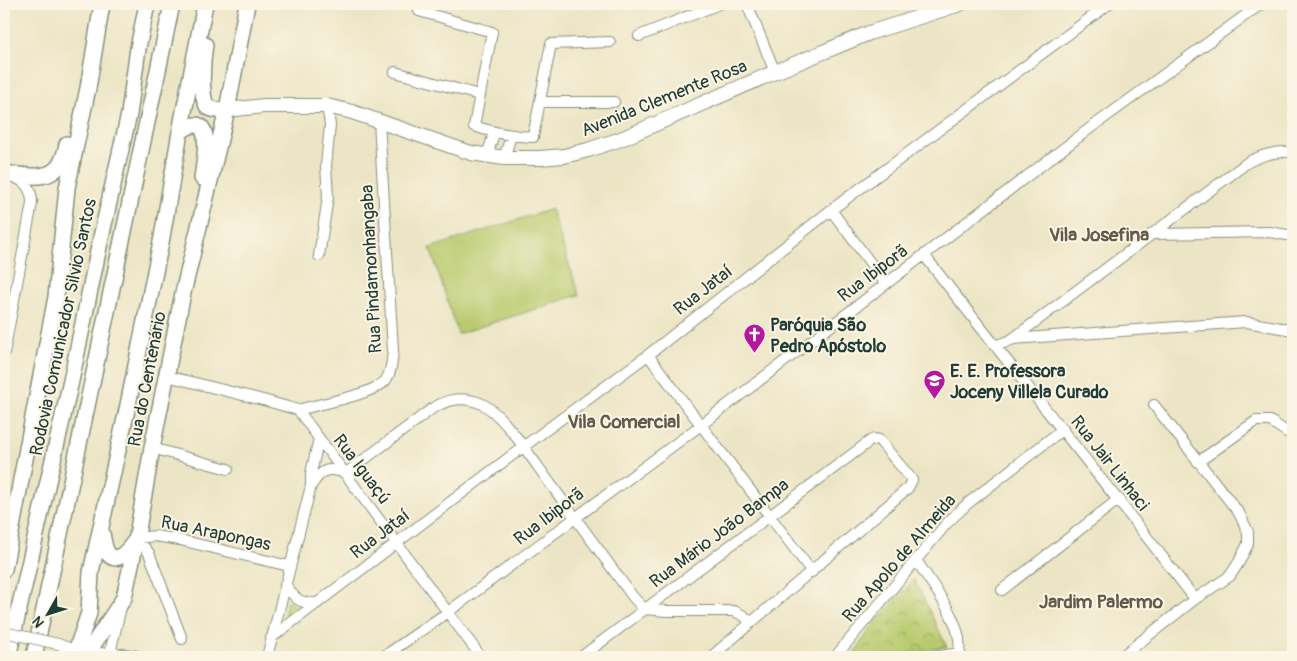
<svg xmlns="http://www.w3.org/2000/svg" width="1297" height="661" font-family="Pangolin,sans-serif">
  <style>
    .grass { fill: #b8ca6d; stroke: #6c8450 }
    .park { fill: url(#park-crowns); stroke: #6c8450 }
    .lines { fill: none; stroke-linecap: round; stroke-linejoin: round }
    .minor-casing { stroke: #86917c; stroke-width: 12 }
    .major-casing { stroke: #86917c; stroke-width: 16 }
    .highway-casing { stroke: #86917c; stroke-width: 18 }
    .minor { stroke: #fff; stroke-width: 10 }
    .major { stroke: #fff; stroke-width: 14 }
    .highway { stroke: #fff; stroke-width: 15 }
    .minor-bridge-casing { stroke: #86917c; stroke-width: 12; stroke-linecap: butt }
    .minor-bridge { stroke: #fff; stroke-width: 10 }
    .labels { text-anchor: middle; stroke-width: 4; stroke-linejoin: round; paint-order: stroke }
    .street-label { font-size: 18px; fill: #1f3d34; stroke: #fcf5e5 }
    .poi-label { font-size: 18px; font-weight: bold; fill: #1f3d34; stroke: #fcf5e5; text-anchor: start }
    .neighbourhood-label { font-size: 19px; font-weight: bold; fill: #625a4a; stroke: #fcf5e5 }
  </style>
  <defs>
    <pattern id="park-crowns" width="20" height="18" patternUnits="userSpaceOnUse" patternTransform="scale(1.25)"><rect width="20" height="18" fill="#b8ca6d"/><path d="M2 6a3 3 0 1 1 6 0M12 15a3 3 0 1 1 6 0" fill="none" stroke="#95a55a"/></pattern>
  </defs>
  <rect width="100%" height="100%" fill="#fcf5e5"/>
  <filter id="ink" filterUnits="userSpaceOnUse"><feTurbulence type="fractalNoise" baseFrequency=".02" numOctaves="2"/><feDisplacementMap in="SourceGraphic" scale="10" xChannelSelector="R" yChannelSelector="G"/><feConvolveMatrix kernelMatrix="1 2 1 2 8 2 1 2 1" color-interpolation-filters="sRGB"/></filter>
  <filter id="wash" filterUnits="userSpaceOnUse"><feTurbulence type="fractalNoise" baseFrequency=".0096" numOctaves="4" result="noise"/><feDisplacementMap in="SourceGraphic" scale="20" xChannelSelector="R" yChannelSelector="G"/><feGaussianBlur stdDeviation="1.12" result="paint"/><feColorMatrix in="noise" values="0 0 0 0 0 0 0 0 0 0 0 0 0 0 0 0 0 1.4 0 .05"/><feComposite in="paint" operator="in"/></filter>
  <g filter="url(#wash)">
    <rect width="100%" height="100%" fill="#ece5c5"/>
    <path class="grass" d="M 551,209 L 579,295 L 458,334 L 430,248 Z"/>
    <path class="park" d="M 914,579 L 947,647 C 924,650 872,661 853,655 L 870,629 Z
      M 287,601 L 302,610 L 282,626 Z"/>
  </g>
  <g filter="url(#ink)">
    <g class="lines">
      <defs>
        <path id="minor" d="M 747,4 L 775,72
          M 419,11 L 492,32 L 474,126 C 494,133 512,136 533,137 L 551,44 L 610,42
          M 639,36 L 719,4
          M 395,72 L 479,95
          M 541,102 L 614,102
          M 487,156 L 494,133
          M 504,158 L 511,136
          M 831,210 L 886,284
          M 1153,234 L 1270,232 L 1293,236
          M 924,255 C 1013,370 1106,483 1195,599
          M 319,256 L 328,197 L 326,166 L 330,125 L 327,106
          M 1012,339 L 1246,322 L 1293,330
          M 995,346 L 1011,340 L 1248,162 C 1263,154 1276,151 1293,152
          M 4,353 L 32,203 C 32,190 26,181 13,177
          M 648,355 L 812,572
          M 167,376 L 267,401 L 298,410 L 481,657
          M 298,410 C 318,404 374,395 386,380 C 392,371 392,360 393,350 L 379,121
          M 152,448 L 228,469
          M 1198,462 L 1256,421 L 1270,421 L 1293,436
          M 311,486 C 322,469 326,467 346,473 L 433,408 C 449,399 462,396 480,403 C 503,412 536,465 552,486 C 579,523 606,560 633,597 L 644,609 L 667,611 L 734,611 L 744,616 L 751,623
          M 916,560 C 930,582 970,631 957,657
          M 285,584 C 295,599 299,604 318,603
          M 1002,590 L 1119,499
          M 271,638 L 523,447 L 648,355 L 831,210 L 1109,4
          M 182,639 L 149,553 L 137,538 L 155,536 L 180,540 L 289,566
          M 58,644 C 68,648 78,652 89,653 C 106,654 125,652 141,657
          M 109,657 L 121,607
          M 267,657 L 311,486 L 311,473 L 319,438
          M 383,657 L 448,612 L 701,425 L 1089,129 L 1261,4
          M 581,657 L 870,441 L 874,439 L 879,440 L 909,476 L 912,480 L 908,488 L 711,657
          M 835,657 L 947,523 L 967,504 L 1063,429
          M 934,657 L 960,653
          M 1121,657 L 1195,599 L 1230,576 L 1239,562 L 1248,544 L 1248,532 L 1239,513 L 1154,405"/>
        <path id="major" d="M 227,110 L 264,106 L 327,106 L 352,112 L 471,153 L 504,158 L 540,158 L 564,156 L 588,150 L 621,139 L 775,72 L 869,33 L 960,4"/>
        <path id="highway" d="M 205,45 C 203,57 199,99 208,107 C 213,111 221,110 227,110
          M 180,132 C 215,106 205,158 202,178
          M 4,173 C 37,177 60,184 67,144
          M 102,533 C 103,538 104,547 107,552 C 116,567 129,549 135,541
          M 4,569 L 56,297 L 67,188 L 88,88 L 102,4
          M 8,657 L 71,381 L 100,242 L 129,114 L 138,48 L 147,4
          M 34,657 L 172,4
          M 74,657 L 89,613 L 91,572 L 128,405 L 162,237 L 180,132 L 205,4
          M 85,657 L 124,598 L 136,541 L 152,448 L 183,293 L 227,110 L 247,4"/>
      </defs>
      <use href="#minor" class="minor-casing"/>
      <use href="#major" class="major-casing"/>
      <use href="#highway" class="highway-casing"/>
      <use href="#minor" class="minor"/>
      <use href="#major" class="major"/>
      <use href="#highway" class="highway"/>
      <defs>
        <path id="minor-bridge" d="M 4,632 L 58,644"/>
      </defs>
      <use href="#minor-bridge" class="minor-bridge-casing"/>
      <use href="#minor-bridge" class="minor-bridge"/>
    </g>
  </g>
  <defs>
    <symbol id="church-pin" viewBox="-11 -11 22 30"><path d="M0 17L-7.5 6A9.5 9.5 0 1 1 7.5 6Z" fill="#b5179e" stroke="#fcf5e5"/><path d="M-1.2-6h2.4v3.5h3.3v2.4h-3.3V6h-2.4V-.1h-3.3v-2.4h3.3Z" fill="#fff"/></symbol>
    <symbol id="school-pin" viewBox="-11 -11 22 30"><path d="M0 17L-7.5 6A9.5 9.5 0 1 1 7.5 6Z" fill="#b5179e" stroke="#fcf5e5"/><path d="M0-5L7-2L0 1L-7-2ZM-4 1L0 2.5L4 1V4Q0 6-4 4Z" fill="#fff"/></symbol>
  </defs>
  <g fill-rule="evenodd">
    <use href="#church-pin" x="742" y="322" width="25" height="34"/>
    <use href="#school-pin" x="922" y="368" width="25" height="34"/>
  </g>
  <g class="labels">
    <g class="street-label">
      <text transform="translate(664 98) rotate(-22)" y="6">Avenida Clemente Rosa</text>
      <text transform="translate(371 269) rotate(-93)" y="6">Rua Pindamonhangaba</text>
      <text transform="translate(873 273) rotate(-37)" y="6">Rua Ibiporã</text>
      <text transform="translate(703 290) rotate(-38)" y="6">Rua Jataí</text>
      <text transform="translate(63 327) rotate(-78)" y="6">Rodovia Comunicador Silvio Santos</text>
      <text transform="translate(147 379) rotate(-79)" y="6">Rua do Centenário</text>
      <text transform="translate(1110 463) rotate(52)" y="6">Rua Jair Linhaci</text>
      <text transform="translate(362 469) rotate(53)" y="6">Rua Iguaçú</text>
      <text transform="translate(549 516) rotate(-37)" y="6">Rua Ibiporã</text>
      <text transform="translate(216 533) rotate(12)" y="6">Rua Arapongas</text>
      <text transform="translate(719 533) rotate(-37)" y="6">Rua Mário João Bampa</text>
      <text transform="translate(380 534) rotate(-37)" y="6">Rua Jataí</text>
      <text transform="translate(899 558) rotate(-49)" y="6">Rua Apolo de Almeida</text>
    </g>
    <g class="poi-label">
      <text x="770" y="331">Paróquia São<tspan x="770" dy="21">Pedro Apóstolo</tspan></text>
      <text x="950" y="377">E. E. Professora<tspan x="950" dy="21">Joceny Villela Curado</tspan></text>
    </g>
    <g class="neighbourhood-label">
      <text x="1099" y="241">Vila Josefina</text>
      <text x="624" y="428">Vila Comercial</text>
      <text x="1101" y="608">Jardim Palermo</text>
    </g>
  </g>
  <rect width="1297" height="661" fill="none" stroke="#fcf5e5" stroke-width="20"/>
  <g transform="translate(48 614) rotate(231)" stroke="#fcf5e5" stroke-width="4" paint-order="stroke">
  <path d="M0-4L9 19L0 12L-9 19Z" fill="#1f3d34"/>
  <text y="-8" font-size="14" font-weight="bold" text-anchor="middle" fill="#1f3d34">N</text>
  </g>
</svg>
